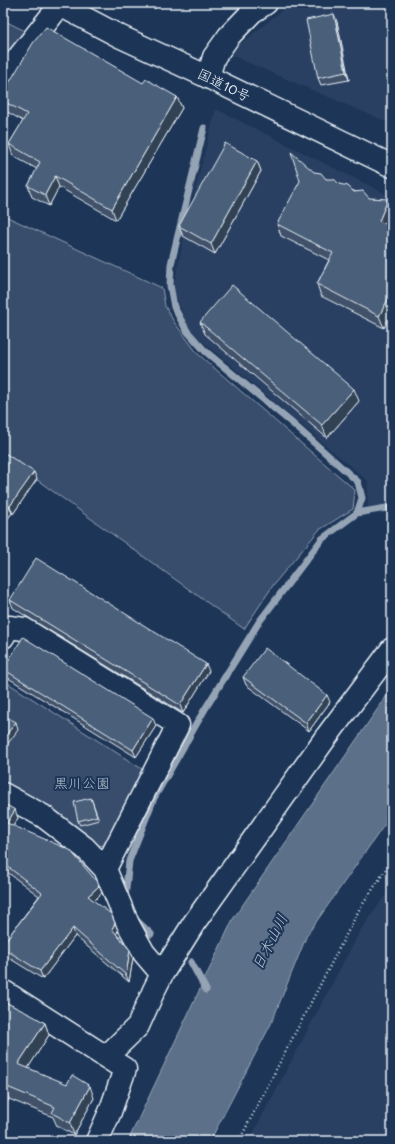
<svg xmlns="http://www.w3.org/2000/svg" width="395" height="1144" font-family="Mali,'Klee One',sans-serif">
  <style>
    .built { fill: #2a4162 }
    .green { fill: #374d6c; stroke: #909fb2 }
    .water { fill: #5d7089; stroke: #95a4b5 }
    .lines { fill: none; stroke-linecap: round; stroke-linejoin: round }
    .stream { stroke: #95a4b5; stroke-width: 7 }
    .minor-casing { stroke: #e8f1f8; stroke-width: 25 }
    .highway-casing { stroke: #e8f1f8; stroke-width: 25 }
    .path { stroke: #e8f1f8; stroke-width: 2.5; stroke-dasharray: 1 3; stroke-linecap: butt }
    .minor { stroke: #1d3557; stroke-width: 22 }
    .highway { stroke: #1d3557; stroke-width: 22 }
    .wall { fill: #3f5169; stroke: #e8f1f8 }
    .shaded-wall { fill: #334255; stroke: #e8f1f8 }
    .building { fill: #495e7a; stroke: #e8f1f8 }
    .labels { text-anchor: middle; stroke-width: 4; stroke-linejoin: round; paint-order: stroke }
    .street-label { font-size: 14px; fill: #e8f1f8; stroke: #1d3557 }
    .park-label { font-size: 14px; fill: #b3c0ce; stroke: #1d3557 }
    .water-label { font-size: 15px; font-style: italic; fill: #b7c4d1; stroke: #1d3557 }
  </style>
  <rect width="100%" height="100%" fill="#1d3557"/>
  <filter id="ink" filterUnits="userSpaceOnUse"><feTurbulence type="fractalNoise" baseFrequency=".025" numOctaves="2"/><feDisplacementMap in="SourceGraphic" scale="8" xChannelSelector="R" yChannelSelector="G"/><feConvolveMatrix kernelMatrix="1 2 1 2 8 2 1 2 1" color-interpolation-filters="sRGB"/></filter>
  <g filter="url(#ink)">
    <path class="built" d="M 291,3 L 392,3 L 392,124 L 228,54 Z
      M 216,109 L 392,197 L 392,503 L 368,507 L 368,481 L 190,331 L 173,290 L 188,217 Z
      M 392,886 L 392,1141 L 249,1141 L 360,931 Z"/>
    <path class="green" d="M 3,20 L 25,31 L 3,60 Z
      M 3,215 L 162,288 L 165,306 L 174,322 L 198,354 L 355,490 L 353,509 L 319,530 L 274,584 L 244,629 L 40,482 L 3,457 Z
      M 3,680 L 142,769 L 107,845 L 93,846 L 3,784 Z"/>
    <path class="water" d="M 392,688 L 392,814 L 307,935 L 271,1024 L 210,1141 L 128,1141 L 233,919 Z"/>
    <g class="lines">
      <path class="stream" d="M 204,128 L 171,264 L 170,285 L 174,307 L 187,331 L 205,351 L 293,424 L 358,482 L 362,498 L 357,513
        M 126,900 L 125,898 L 129,861 L 154,798 L 205,709 L 259,622 L 322,539 L 357,513 L 392,507
        M 135,919 L 151,934
        M 191,962 L 206,990"/>
      <defs>
        <path id="minor" d="M 3,77 L 60,5
          M 208,77 L 214,57 L 229,36 L 252,12 L 266,3
          M 3,637 L 9,627 L 24,629 L 178,725 L 105,869
          M 3,794 L 43,816 L 85,848 L 105,869 L 128,924 L 144,953 L 162,974
          M 3,991 L 106,1057 L 138,1026 L 154,990 L 162,974 L 194,923 L 324,740 L 392,649
          M 97,1141 L 110,1112 L 125,1069 L 106,1057"/>
        <path id="highway" d="M 56,3 L 119,36 L 208,77 L 392,166"/>
      </defs>
      <use href="#minor" class="minor-casing"/>
      <use href="#highway" class="highway-casing"/>
      <path class="path" d="M 239,1141 L 359,910 L 392,860"/>
      <use href="#minor" class="minor"/>
      <use href="#highway" class="highway"/>
    </g>
    <path class="wall" d="M 145,3 L 159,3 L 154,9 Z
      M 337,22 L 349,80 L 321,85 L 318,78 Z
      M 143,83 L 177,97 L 182,108 L 116,220 L 59,187 L 49,206 L 32,197 L 28,186 L 37,169 L 13,156 L 9,144 L 23,121 L 4,110 L 3,108 L 3,93 Z
      M 257,161 L 261,171 L 215,254 L 183,236 L 179,226 Z
      M 314,172 L 326,179 L 339,184 L 392,209 L 392,212 L 387,225 L 392,227 L 392,312 L 384,328 L 321,296 L 317,284 L 329,260 L 281,236 L 277,224 Z
      M 200,322 L 359,401 L 327,438 L 205,334 Z
      M 3,452 L 37,479 L 13,514 L 12,513 L 3,525 Z
      M 10,600 L 209,671 L 183,713 L 13,608 Z
      M 3,668 L 156,726 L 136,757 L 5,676 Z
      M 243,677 L 330,702 L 309,731 L 246,685 Z
      M 91,798 L 99,820 L 80,825 L 78,821 Z
      M 3,803 L 18,818 L 13,826 L 102,893 L 94,901 L 115,923 L 118,931 L 116,934 L 130,950 L 133,958 L 129,982 L 75,936 L 43,979 L 4,955 L 3,953 L 3,944 L 39,896 L 3,869 Z
      M 3,1001 L 45,1023 L 49,1035 L 28,1068 L 94,1098 L 74,1135 L 57,1126 L 53,1117 L 9,1099 L 3,1109 Z"/>
    <path class="shaded-wall" d="M 152,3 L 159,3 L 154,9 Z
      M 334,14 L 337,22 L 349,80 L 346,72 Z
      M 177,97 L 182,108 L 116,220 L 112,209 Z
      M 257,161 L 261,171 L 215,254 L 211,244 Z
      M 55,176 L 59,187 L 49,206 L 45,195 Z
      M 388,199 L 392,209 L 392,212 L 383,232 L 379,221 Z
      M 392,292 L 392,312 L 384,328 L 379,316 Z
      M 354,389 L 359,401 L 327,438 L 322,425 Z
      M 34,472 L 37,479 L 13,514 L 10,506 Z
      M 9,506 L 12,513 L 3,525 L 3,513 Z
      M 206,664 L 209,671 L 183,713 L 180,705 Z
      M 327,695 L 330,702 L 309,731 L 306,723 Z
      M 153,718 L 156,726 L 136,757 L 133,750 Z
      M 16,722 L 18,730 L 3,750 L 3,739 Z
      M 15,810 L 18,818 L 10,831 L 7,823 Z
      M 99,886 L 102,893 L 91,904 L 88,896 Z
      M 115,923 L 118,931 L 115,937 L 112,929 Z
      M 73,928 L 75,936 L 43,979 L 40,971 Z
      M 130,950 L 133,958 L 129,982 L 126,975 Z
      M 45,1023 L 49,1035 L 23,1076 L 18,1064 Z
      M 5,1086 L 9,1099 L 3,1109 L 3,1089 Z
      M 90,1086 L 94,1098 L 74,1135 L 70,1123 Z"/>
    <path class="building" d="M 334,14 L 346,72 L 318,78 L 306,20 Z
      M 46,27 L 143,83 L 146,79 L 177,97 L 112,209 L 55,176 L 45,195 L 28,186 L 40,162 L 9,144 L 27,114 L 3,101 L 3,93 L 33,43 Z
      M 225,143 L 257,161 L 211,244 L 179,226 Z
      M 291,152 L 314,172 L 321,173 L 326,179 L 334,179 L 339,184 L 348,186 L 354,192 L 363,191 L 369,198 L 388,199 L 379,221 L 392,227 L 392,292 L 379,316 L 317,284 L 333,253 L 277,224 L 300,181 Z
      M 232,285 L 354,389 L 322,425 L 200,322 Z
      M 3,452 L 34,472 L 10,506 L 9,506 L 3,513 Z
      M 36,558 L 206,664 L 180,705 L 10,600 Z
      M 23,637 L 153,718 L 133,750 L 3,669 Z
      M 265,648 L 327,695 L 306,723 L 243,677 Z
      M 3,715 L 16,722 L 3,739 Z
      M 91,798 L 97,816 L 78,821 L 74,802 Z
      M 3,803 L 15,810 L 7,823 L 70,850 L 98,883 L 99,886 L 88,896 L 111,914 L 115,923 L 112,929 L 130,950 L 126,975 L 73,928 L 40,971 L 3,948 L 3,944 L 42,893 L 3,863 Z
      M 3,1001 L 35,1017 L 45,1023 L 18,1064 L 67,1084 L 72,1075 L 90,1086 L 70,1123 L 52,1113 L 55,1107 L 5,1086 L 3,1089 Z"/>
  </g>
  <g class="labels">
    <g class="street-label">
      <text transform="translate(224 85) rotate(26)" y="5">国道10号</text>
    </g>
    <g class="park-label">
      <text x="82" y="788">黒川公園</text>
    </g>
    <g class="water-label">
      <text transform="translate(270 942) rotate(-63)" y="5">日木山川</text>
    </g>
  </g>
  <rect width="395" height="1144" fill="none" stroke="#1d3557" stroke-width="16"/>
  <rect x="8" y="8" width="379" height="1128" fill="none" stroke="#e8f1f8" stroke-width="1.5" filter="url(#ink)"/>
</svg>
